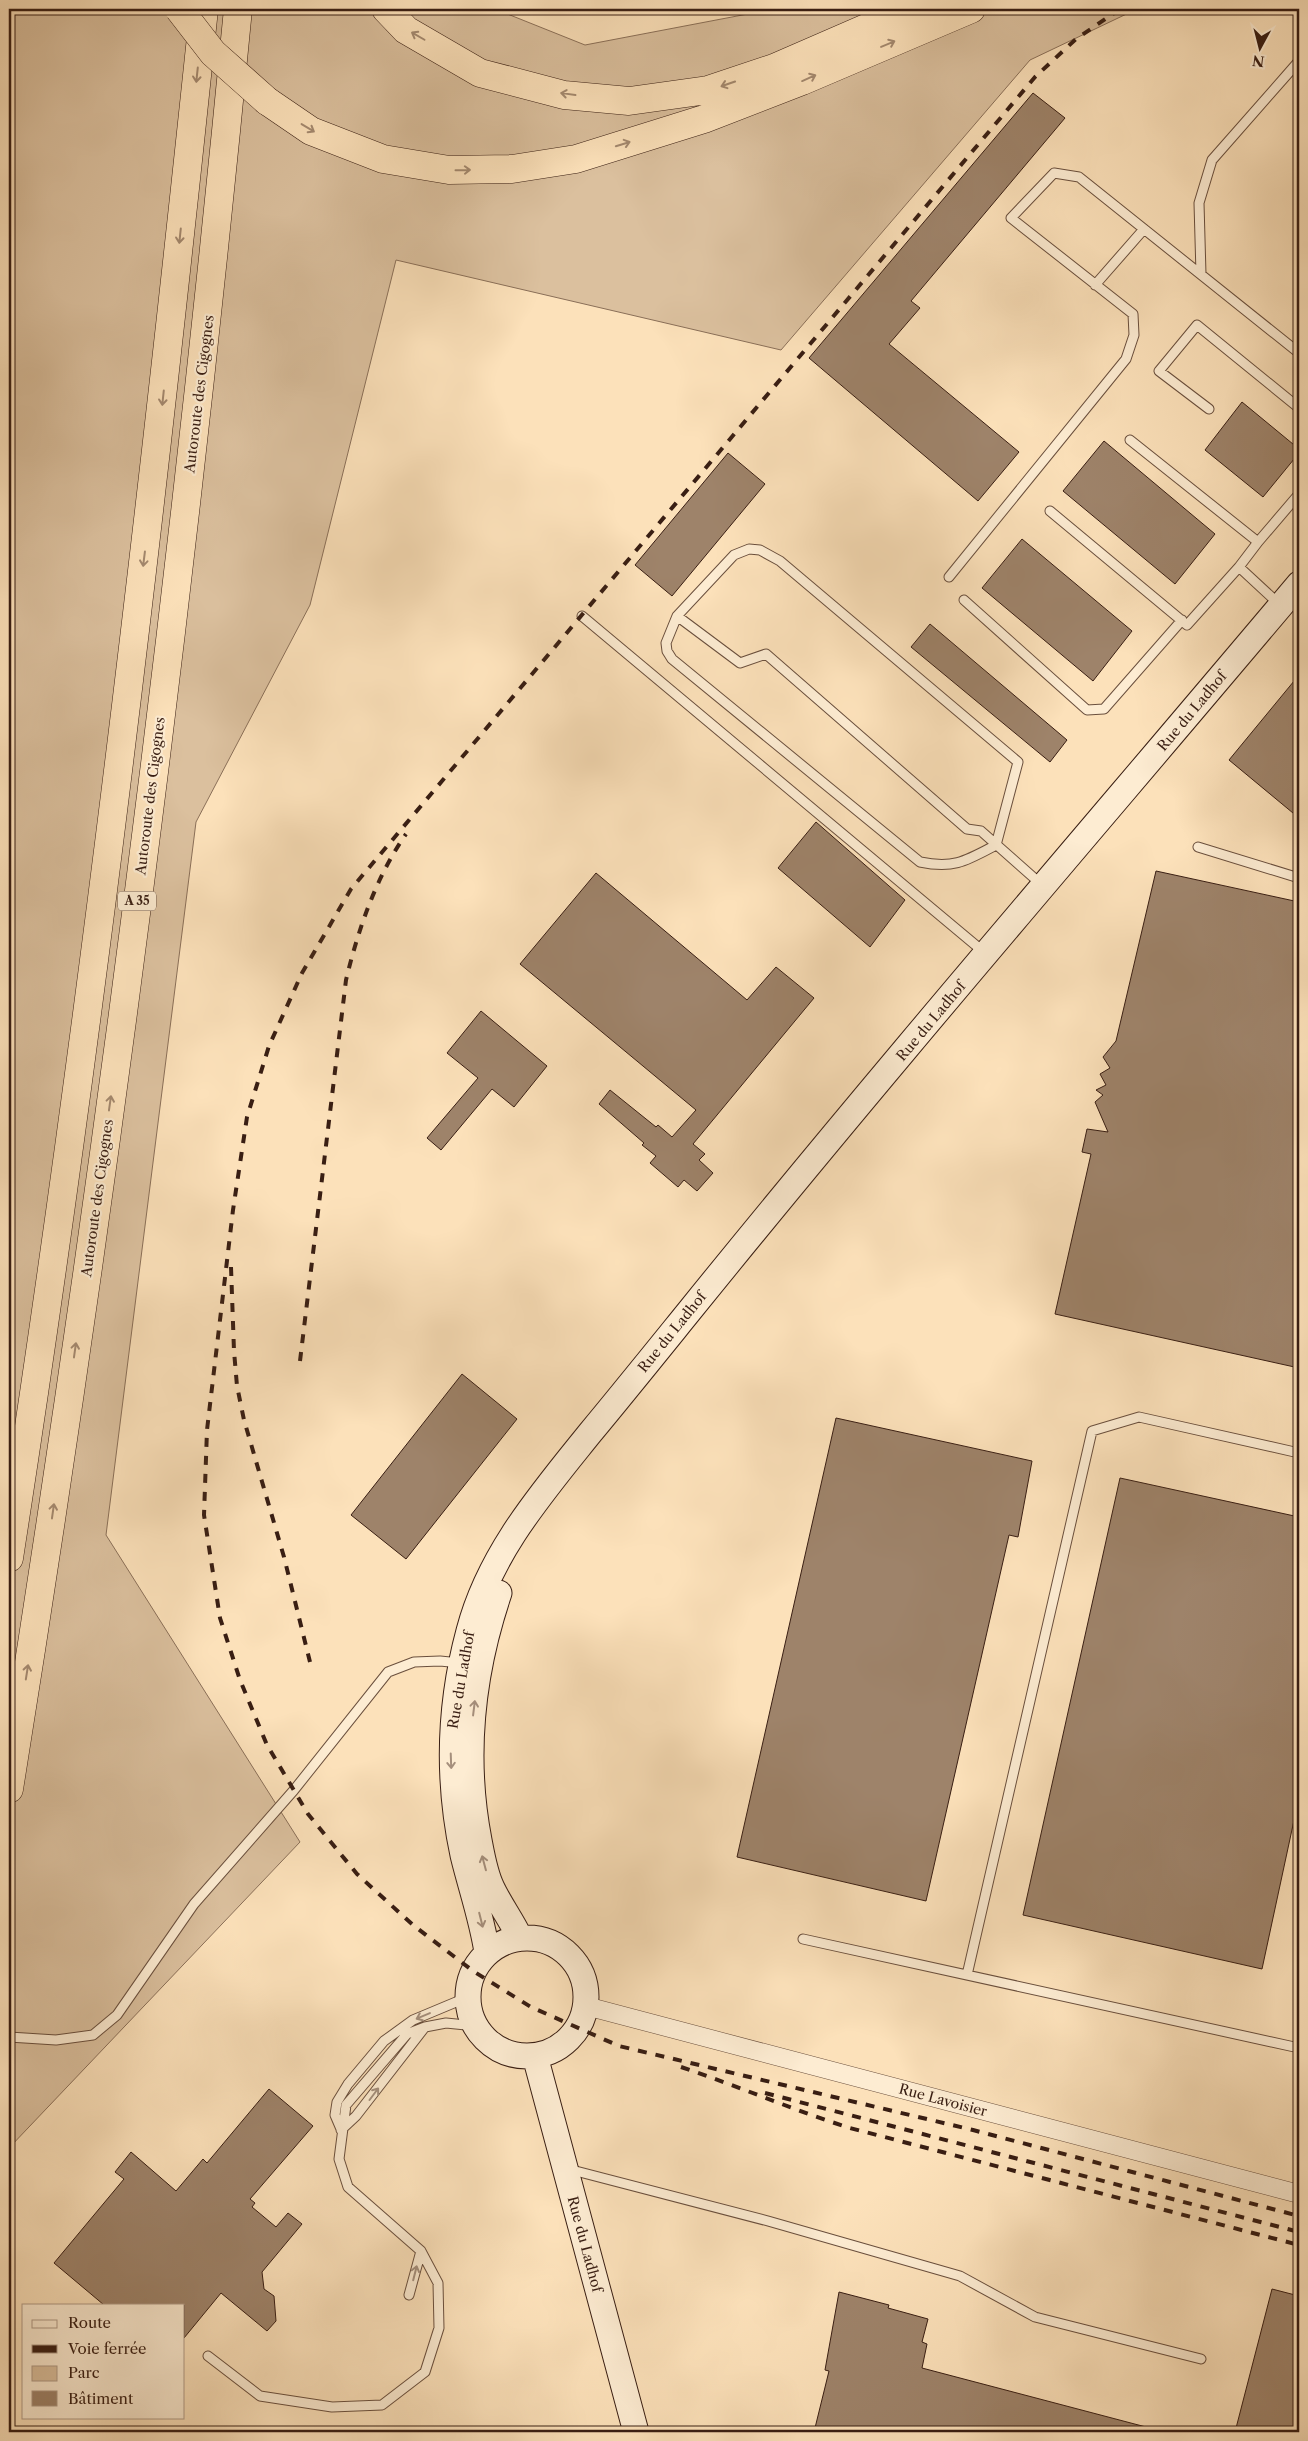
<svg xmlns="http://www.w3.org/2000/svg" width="1308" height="2441" font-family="'Libre Caslon Text',serif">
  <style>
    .green { fill: #dbc09e; stroke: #8a6f58 }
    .building { fill: #9e836a; stroke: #391e13 }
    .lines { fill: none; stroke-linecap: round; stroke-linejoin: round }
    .service-casing { stroke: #6a4f3d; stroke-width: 11 }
    .minor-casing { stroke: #6a4f3d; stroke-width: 19 }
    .secondary-casing { stroke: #391e13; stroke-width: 27 }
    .motorway-casing { stroke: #391e13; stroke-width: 29 }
    .service { stroke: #fdecd2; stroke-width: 9 }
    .minor { stroke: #fdecd2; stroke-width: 18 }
    .secondary { stroke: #fdecd2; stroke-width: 25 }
    .motorway { stroke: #fce1ba; stroke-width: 28 }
    .rail { stroke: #391e13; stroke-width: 4; stroke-dasharray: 9 9; stroke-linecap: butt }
    .motorway-bridge-casing { stroke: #391e13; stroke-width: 29; stroke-linecap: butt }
    .motorway-bridge { stroke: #fce1ba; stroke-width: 28 }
    .oneway { stroke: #a4896f }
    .oneway2 { stroke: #a58f7c }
    .labels { text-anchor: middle; stroke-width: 4.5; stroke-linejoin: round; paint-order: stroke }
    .shield { fill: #fdecd2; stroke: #745c4c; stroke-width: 1 }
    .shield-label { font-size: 12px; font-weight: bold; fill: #391e13 }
    .street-label { font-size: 14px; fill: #391e13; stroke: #fdecd2 }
  </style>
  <rect width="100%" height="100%" fill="#fce1ba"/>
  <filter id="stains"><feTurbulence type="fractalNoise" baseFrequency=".004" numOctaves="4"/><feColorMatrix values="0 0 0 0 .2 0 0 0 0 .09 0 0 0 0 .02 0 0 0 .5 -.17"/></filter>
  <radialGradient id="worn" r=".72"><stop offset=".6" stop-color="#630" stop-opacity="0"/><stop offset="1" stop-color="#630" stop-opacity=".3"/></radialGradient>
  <path class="green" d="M 9,9 L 495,9 L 585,45 L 774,9 L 1137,9 L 1030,60 L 781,350 L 396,260 L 310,605 L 196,822 L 106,1535 L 300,1842 L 9,2148 Z"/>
  <path class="building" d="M 1033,93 L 1065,118 L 911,301 L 920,308 L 889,344 L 1019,452 L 978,501 L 809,358 Z
    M 1242,402 L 1299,449 L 1299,453 L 1263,497 L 1205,450 Z
    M 1104,441 L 1215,534 L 1175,584 L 1063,491 Z
    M 728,453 L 765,484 L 672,596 L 635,565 Z
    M 1022,539 L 1132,631 L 1093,681 L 982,588 Z
    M 930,624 L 1067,740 L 1050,762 L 911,647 Z
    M 1299,675 L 1299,818 L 1229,760 Z
    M 816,822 L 905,900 L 870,947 L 778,868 Z
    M 1156,871 L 1299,902 L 1299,1368 L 1055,1314 L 1091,1154 L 1082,1152 L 1087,1129 L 1108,1132 L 1095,1102 L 1103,1095 L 1096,1090 L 1106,1085 L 1100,1074 L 1110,1068 L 1103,1057 L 1116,1041 Z
    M 596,873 L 747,1000 L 776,967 L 814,998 L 693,1144 L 705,1154 L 699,1160 L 713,1173 L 697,1191 L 684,1180 L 678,1187 L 650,1163 L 656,1156 L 642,1145 L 644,1143 L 599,1104 L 610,1090 L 656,1127 L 658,1125 L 672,1137 L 696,1110 L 520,964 Z
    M 481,1011 L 547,1066 L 514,1107 L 492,1089 L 441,1150 L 427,1138 L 478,1078 L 447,1053 Z
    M 462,1374 L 517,1419 L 406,1559 L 351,1515 Z
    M 836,1418 L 1032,1461 L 1018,1537 L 1009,1535 L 926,1901 L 737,1857 Z
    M 1120,1478 L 1299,1517 L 1299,1797 L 1262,1969 L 1023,1915 Z
    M 269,2089 L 313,2126 L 250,2199 L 255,2203 L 252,2207 L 276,2227 L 288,2213 L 302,2224 L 262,2272 L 264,2289 L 274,2296 L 276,2321 L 267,2331 L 221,2293 L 184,2338 L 184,2305 L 104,2305 L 54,2263 L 124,2179 L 115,2172 L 131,2152 L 176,2191 L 203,2159 L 207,2163 Z
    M 1272,2289 L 1299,2296 L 1299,2432 L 1235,2432 Z
    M 839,2292 L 889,2305 L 888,2308 L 928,2319 L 922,2342 L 927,2344 L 922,2368 L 1146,2427 L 1145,2432 L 814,2432 L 829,2371 L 825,2370 Z"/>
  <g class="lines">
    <defs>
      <path id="service" d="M 1201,274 L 1199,203 L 1212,160 L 1299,61
        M 1095,285 L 1144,229
        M 1209,409 L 1159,371 L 1197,325 L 1299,408
        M 1130,440 L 1258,542 L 1239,567
        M 1050,511 L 1187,625 L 1239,567 L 1279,604
        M 1258,542 L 1299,494
        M 749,549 L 760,550 L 780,561 L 1018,762 L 996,845 C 966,861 954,869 920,862 L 672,659 L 667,651 L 666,643 L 677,616 L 734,555 Z
        M 949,577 L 1126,359 L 1134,335 L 1133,314 L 1011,218 L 1054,173 L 1079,177 L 1299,353
        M 964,600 L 1087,710 L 1104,709 L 1182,620
        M 582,616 L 985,953
        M 677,616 L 740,663 L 766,654 L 967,829 L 981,831 L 1042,885
        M 1198,847 L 1299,878
        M 803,1939 L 1299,2048
        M 967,1975 L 1092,1431 L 1139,1417 L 1299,1453
        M 9,2037 L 56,2040 L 93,2035 L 117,2015 L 194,1904 L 294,1790 L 388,1672 L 414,1662 L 440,1661 L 460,1663
        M 341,2129 L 335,2115 L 337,2102 L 348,2084 L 384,2041 L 413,2020 L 468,1997
        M 341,2130 L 356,2116 L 425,2027 L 446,2023 L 476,2026
        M 568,2169 L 768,2221 L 960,2276 L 1035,2317 L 1201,2359
        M 409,2295 L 421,2251
        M 208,2356 L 260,2396 L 332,2407 L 382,2405 L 425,2372 L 439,2328 L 438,2283 L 421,2251 L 348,2187 L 339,2159 L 346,2105 L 407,2034 L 425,2027"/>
      <path id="minor" d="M 586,2006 L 1299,2194"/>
      <path id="secondary" d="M 499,1593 C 472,1673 463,1757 479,1840 C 482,1856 485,1874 492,1888 C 500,1905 512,1921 520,1938
        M468 1997a59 59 0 1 1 118 0a59 59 0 1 1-118 0Z
        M 487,1952 C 482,1919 471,1888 463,1855 C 447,1780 449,1705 469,1631 C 489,1554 541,1494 590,1433 C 624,1392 657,1351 691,1309 C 889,1064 1096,825 1299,584
        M 535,2056 L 636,2432"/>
      <path id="motorway" d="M 386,9 L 406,30 L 480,73 L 564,95 L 629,101 L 708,90 L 774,68 L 910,9
        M 267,101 L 311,131 L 383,159 L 449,170 L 512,169 L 576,159 L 704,119 L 802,81 L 971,9
        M 9,1558 C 89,1044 150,527 204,9
        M 9,1789 C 104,1198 181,604 238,9"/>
    </defs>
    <use href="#service" class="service-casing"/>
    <use href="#minor" class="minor-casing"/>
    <use href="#secondary" class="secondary-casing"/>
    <use href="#motorway" class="motorway-casing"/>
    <use href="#service" class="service"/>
    <use href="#minor" class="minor"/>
    <use href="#secondary" class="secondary"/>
    <use href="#motorway" class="motorway"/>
    <path class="rail" d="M 1120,9 L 1076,39 L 1035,77 L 351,889 L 302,973 L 269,1046 L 247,1117 L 233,1210 L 207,1430 L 204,1515 L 220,1618 L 240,1680 L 267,1745 L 308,1814 L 357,1874 L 413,1925 L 473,1971 L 531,2007 L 619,2046 L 973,2130 L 1299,2216
      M 231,1267 L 234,1351 L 237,1386 L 244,1420 L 284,1557 L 310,1662
      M 300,1361 L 346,980 C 358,930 376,877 406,834
      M 681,2067 C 738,2086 793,2110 850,2128 L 1299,2245
      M 765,2093 L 1299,2232"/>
    <defs>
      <path id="motorway-bridge" d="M 179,9 L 213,53 L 267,101"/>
    </defs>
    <use href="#motorway-bridge" class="motorway-bridge-casing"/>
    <use href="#motorway-bridge" class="motorway-bridge"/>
  </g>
  <defs><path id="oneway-shaft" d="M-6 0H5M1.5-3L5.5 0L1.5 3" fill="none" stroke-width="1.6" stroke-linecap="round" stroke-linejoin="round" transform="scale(1.25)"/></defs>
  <g class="oneway">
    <use href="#oneway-shaft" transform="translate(418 36) rotate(-150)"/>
    <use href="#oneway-shaft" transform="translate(888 44) rotate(-23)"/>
    <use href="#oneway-shaft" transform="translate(197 75) rotate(96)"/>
    <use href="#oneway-shaft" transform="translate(809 78) rotate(-24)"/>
    <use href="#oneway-shaft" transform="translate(728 84) rotate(161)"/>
    <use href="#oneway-shaft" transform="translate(568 94) rotate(-172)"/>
    <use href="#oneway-shaft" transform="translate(308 128) rotate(31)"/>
    <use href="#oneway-shaft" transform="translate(623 144) rotate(-17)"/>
    <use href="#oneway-shaft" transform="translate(463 170) rotate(-1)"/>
    <use href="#oneway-shaft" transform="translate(180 236) rotate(96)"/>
    <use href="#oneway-shaft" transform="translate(163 398) rotate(96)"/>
    <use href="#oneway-shaft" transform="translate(144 559) rotate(97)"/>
    <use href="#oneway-shaft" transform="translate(110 1103) rotate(-82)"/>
    <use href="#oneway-shaft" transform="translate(75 1350) rotate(-82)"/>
    <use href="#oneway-shaft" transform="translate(53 1511) rotate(-82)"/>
    <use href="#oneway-shaft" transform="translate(27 1672) rotate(-81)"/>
  </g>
  <g class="oneway2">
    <use href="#oneway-shaft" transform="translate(474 1708) rotate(-83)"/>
    <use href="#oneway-shaft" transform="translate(451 1761) rotate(88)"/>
    <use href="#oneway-shaft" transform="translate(484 1863) rotate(-105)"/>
    <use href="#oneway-shaft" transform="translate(481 1920) rotate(76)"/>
    <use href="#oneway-shaft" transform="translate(423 2016) rotate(157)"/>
    <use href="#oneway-shaft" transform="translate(374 2094) rotate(-53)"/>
    <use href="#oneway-shaft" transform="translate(415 2273) rotate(-76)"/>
  </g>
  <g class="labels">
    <rect class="shield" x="118" y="891.5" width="38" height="19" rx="4"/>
    <g class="shield-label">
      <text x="137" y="905">A 35</text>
    </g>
    <g class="street-label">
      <text transform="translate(199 394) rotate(-83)" y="5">Autoroute des Cigognes</text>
      <text transform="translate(1192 711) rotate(-50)" y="5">Rue du Ladhof</text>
      <text transform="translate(150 796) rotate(-83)" y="5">Autoroute des Cigognes</text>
      <text transform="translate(931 1021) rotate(-50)" y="5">Rue du Ladhof</text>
      <text transform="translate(97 1198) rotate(-82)" y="5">Autoroute des Cigognes</text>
      <text transform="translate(672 1332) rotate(-51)" y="5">Rue du Ladhof</text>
      <text transform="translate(461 1680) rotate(-80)" y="5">Rue du Ladhof</text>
      <text transform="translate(943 2100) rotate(15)" y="5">Rue Lavoisier</text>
      <text transform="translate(585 2244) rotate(75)" y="5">Rue du Ladhof</text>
    </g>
  </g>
  <rect width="1308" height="2441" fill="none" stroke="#fce1ba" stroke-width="30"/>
  <rect x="10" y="10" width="1288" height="2421" fill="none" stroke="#391e13" stroke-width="2.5"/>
  <rect x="15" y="15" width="1278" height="2411" fill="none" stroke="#391e13"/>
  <rect x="22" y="2304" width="162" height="115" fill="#fdecd2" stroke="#af9a86"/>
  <rect x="32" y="2320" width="25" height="8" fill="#fdecd2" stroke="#af9a86"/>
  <text x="68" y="2328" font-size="15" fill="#391e13">Route</text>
  <rect x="32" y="2345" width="25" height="8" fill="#391e13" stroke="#af9a86"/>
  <text x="68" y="2354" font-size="15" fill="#391e13">Voie ferrée</text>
  <rect x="32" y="2366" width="25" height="15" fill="#dbc09e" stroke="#af9a86"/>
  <text x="68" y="2378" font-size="15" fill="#391e13">Parc</text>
  <rect x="32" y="2391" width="25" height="15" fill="#9e836a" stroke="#af9a86"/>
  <text x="68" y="2404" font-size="15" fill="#391e13">Bâtiment</text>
  <g transform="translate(1260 48) rotate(187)" stroke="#fdecd2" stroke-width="4" paint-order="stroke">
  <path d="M0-4L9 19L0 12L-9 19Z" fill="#391e13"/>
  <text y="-8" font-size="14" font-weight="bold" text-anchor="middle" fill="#391e13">N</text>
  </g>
  <rect width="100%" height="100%" filter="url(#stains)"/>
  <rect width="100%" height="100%" fill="url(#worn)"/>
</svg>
